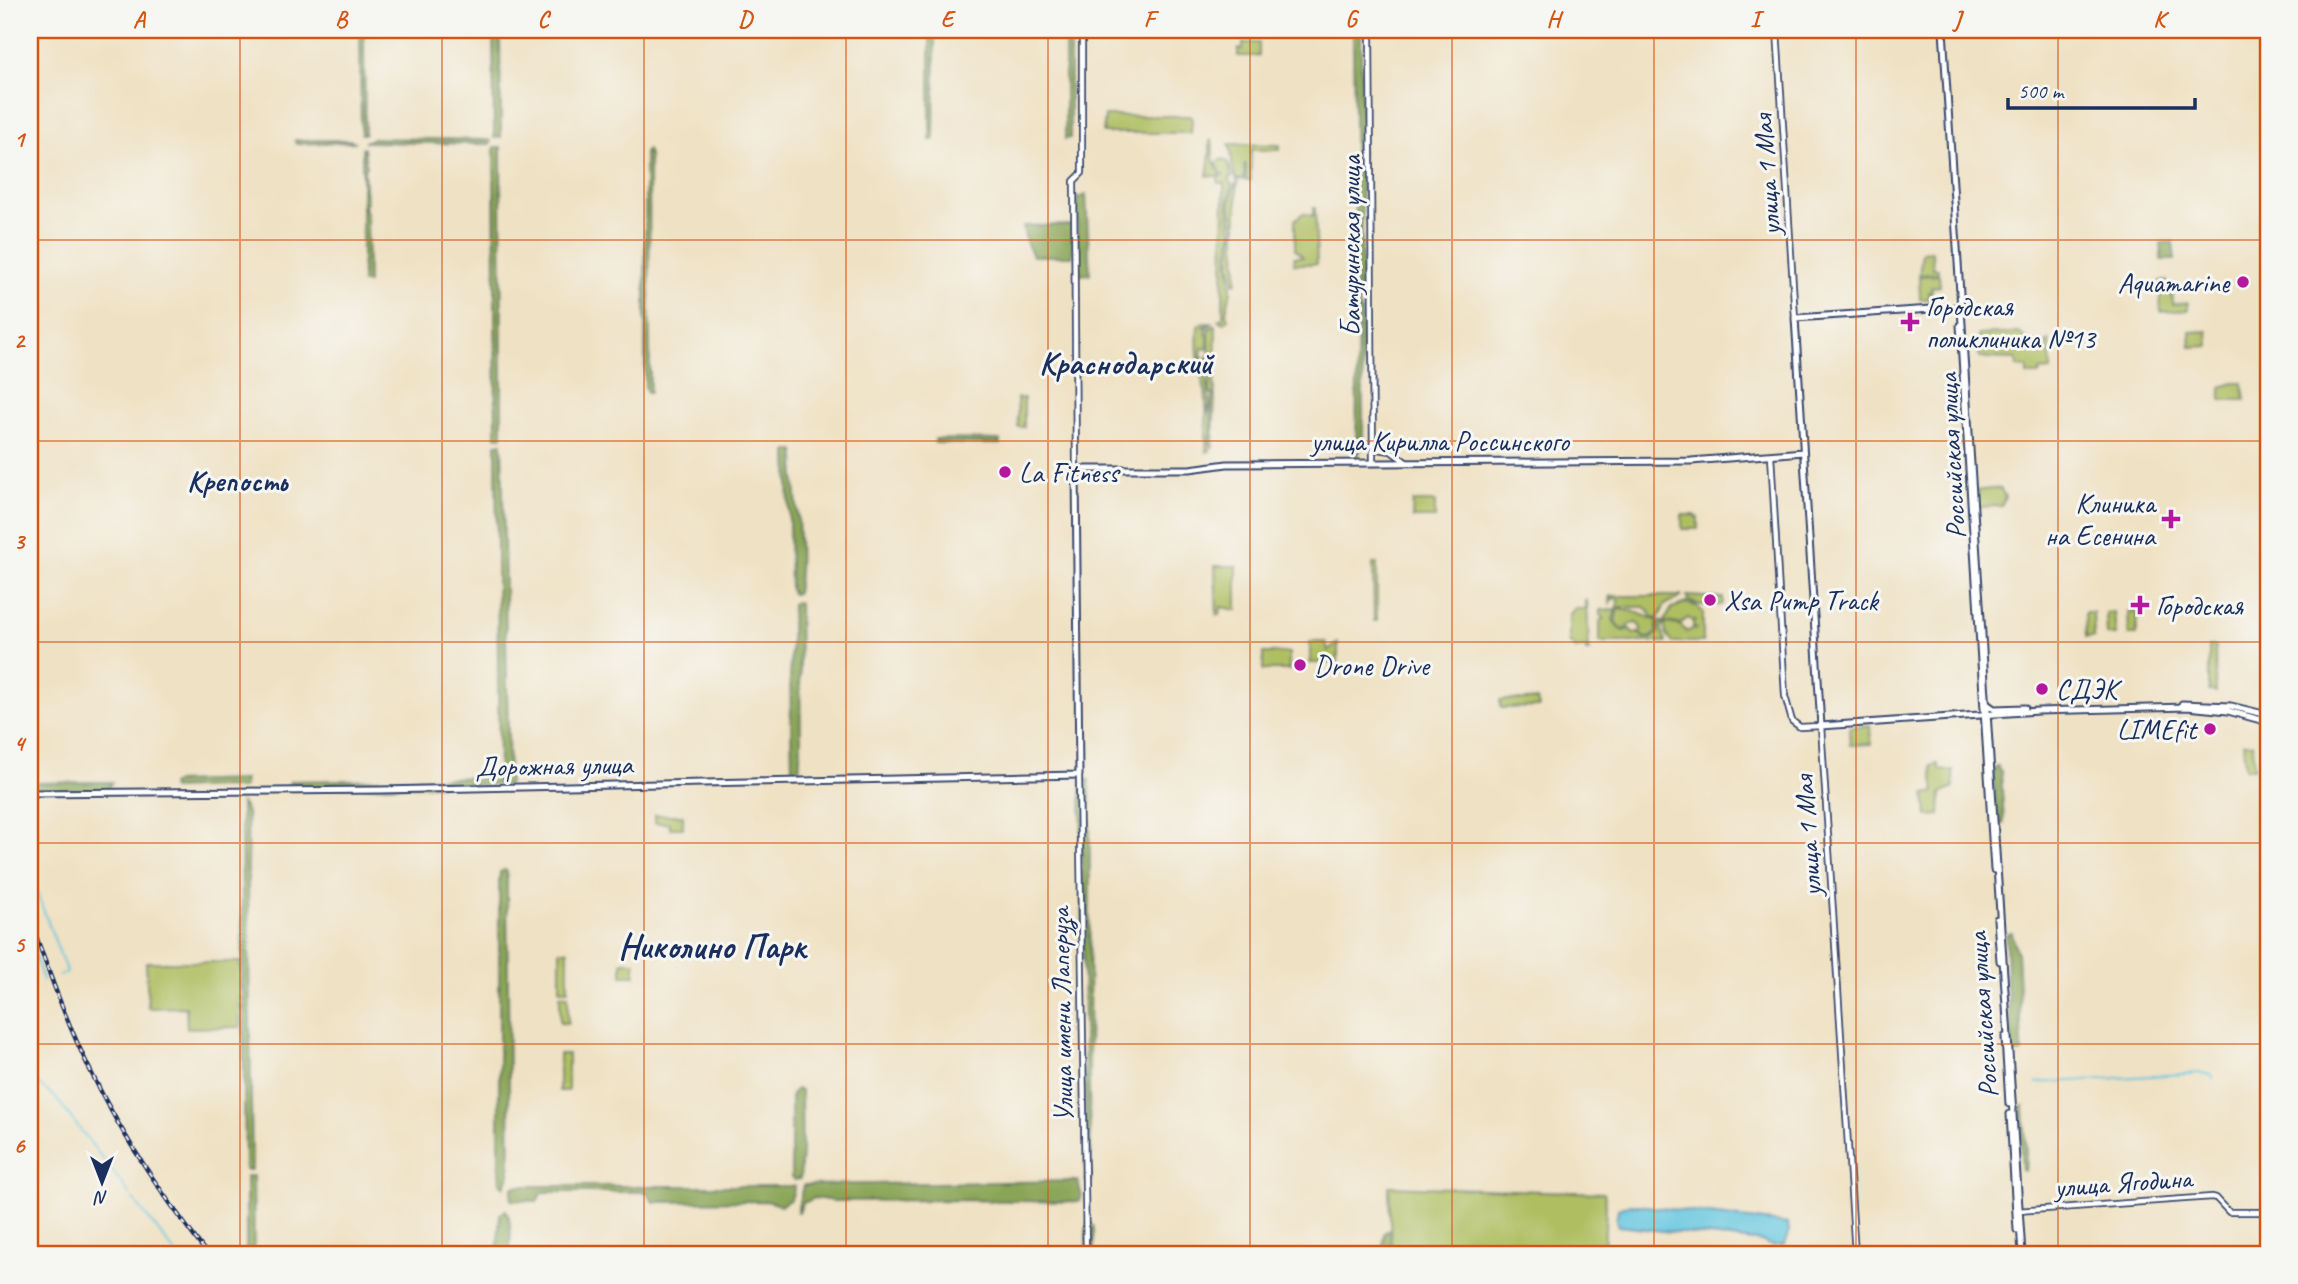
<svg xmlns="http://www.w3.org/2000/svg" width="2298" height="1284" font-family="Caveat,sans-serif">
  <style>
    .green { fill: #aebe61; stroke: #647660; stroke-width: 2 }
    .forest { fill: #8aa557; stroke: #526a5a; stroke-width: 2 }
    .water { fill: #60c5de; stroke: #3e7a9e; stroke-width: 2 }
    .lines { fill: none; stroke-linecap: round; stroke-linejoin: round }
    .stream { stroke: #60c5de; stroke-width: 2 }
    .tertiary-casing { stroke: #3b4a6d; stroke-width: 8 }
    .secondary-casing { stroke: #3b4a6d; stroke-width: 9 }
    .tertiary { stroke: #fff; stroke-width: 4.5 }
    .secondary { stroke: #fff; stroke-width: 5 }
    .rail-casing { stroke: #1b2f5e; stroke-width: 4.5 }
    .rail { stroke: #f6f6f2; stroke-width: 2; stroke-dasharray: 5; stroke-linecap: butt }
    .grid { fill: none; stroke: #d45514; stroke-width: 2; stroke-opacity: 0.55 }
    .poi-dot { fill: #b5179e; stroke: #f6f6f2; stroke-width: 2.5 }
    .labels { text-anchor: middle; stroke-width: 6; stroke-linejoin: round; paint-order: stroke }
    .street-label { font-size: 28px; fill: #1b2f5e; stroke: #f6f6f2 }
    .poi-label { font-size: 28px; fill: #1b2f5e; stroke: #f6f6f2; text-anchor: start }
    .neighbourhood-label { font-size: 30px; font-weight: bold; fill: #1b2f5e; stroke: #f6f6f2 }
    .quarter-label { font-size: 32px; font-weight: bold; fill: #1b2f5e; stroke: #f6f6f2 }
    .district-label { font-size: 35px; font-weight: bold; fill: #1b2f5e; stroke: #f6f6f2 }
    .neatline { fill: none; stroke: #d45514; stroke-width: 2.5 }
    .grid-label { font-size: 23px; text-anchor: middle; font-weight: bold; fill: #d45514 }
  </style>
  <rect width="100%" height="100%" fill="#f6f6f2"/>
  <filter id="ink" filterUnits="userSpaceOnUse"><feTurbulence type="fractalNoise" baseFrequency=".0143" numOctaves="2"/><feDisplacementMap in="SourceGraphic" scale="14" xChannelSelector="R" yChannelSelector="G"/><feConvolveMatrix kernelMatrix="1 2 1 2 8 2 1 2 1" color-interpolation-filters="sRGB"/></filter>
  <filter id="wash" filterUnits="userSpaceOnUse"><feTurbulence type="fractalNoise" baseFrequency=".00686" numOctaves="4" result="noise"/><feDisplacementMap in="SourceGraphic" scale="28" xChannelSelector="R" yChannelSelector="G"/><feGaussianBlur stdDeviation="1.57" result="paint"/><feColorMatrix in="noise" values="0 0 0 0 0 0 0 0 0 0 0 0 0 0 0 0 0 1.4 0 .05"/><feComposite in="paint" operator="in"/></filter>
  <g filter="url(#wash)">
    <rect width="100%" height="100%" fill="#efe1c3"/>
    <path class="green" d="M 1243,43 L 1259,43 L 1259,56 L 1238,56 L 1238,49 L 1243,49 Z
      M 1105,116 L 1190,116 L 1192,118 L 1191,133 L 1103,133 Z
      M 1212,140 C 1214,153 1211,163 1221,173 L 1216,163 L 1223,159 L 1228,162 L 1232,177 L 1229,179 L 1232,185 L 1228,201 L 1232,233 L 1228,253 L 1231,291 L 1226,312 L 1228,319 L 1224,323 L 1218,320 L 1223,317 L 1224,183 L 1218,183 L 1218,177 L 1224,175 L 1221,173 L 1218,176 L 1207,176 L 1210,154 L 1212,154 L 1210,153 L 1210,141 Z
      M 1229,144 L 1280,145 L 1280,150 L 1251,150 L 1251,181 L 1246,181 L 1246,164 L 1244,164 L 1244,180 L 1238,179 L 1238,182 C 1229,168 1234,156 1229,144 Z
      M 1235,184 L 1237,184 L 1237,228 L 1235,229 L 1230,202 Z
      M 1313,208 L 1315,208 L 1317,264 L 1294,264 L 1294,257 L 1303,257 L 1295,249 L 1295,220 L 1303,213 L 1313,216 Z
      M 1236,230 L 1237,282 L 1234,283 L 1230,263 L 1234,231 Z
      M 1932,251 L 1933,268 L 1938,269 L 1938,273 L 1919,275 L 1922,252 Z
      M 1939,275 L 1940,286 L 1931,287 L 1932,292 L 1928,292 L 1929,299 L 1920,299 L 1919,276 Z
      M 2167,281 L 2167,287 L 2172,287 L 2173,304 L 2188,303 L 2188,310 L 2161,312 L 2159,282 Z
      M 1202,323 L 1213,323 L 1202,327 L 1207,327 L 1206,334 L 1208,335 L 1208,349 L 1202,348 L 1201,359 L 1202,356 L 1205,360 L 1208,356 L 1208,365 L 1206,362 L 1201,366 L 1207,379 L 1210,405 L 1208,407 L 1208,414 L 1210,407 L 1211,411 L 1211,440 L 1209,438 L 1207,440 L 1209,443 L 1211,441 L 1210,451 L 1206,452 C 1206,442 1207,397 1205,391 C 1199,370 1196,349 1198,326 Z
      M 1214,325 L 1216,327 L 1215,379 L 1214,380 L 1215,392 L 1213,394 L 1215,395 L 1213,448 C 1212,435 1211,405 1213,395 L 1210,394 L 1210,377 L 1213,377 L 1210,373 L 1209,331 L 1210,326 L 1213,328 Z
      M 2208,331 L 2209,346 L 2191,347 L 2190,332 Z
      M 2019,333 L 2033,344 L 2036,342 L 2045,344 L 2049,340 L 2051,370 L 2040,371 L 2040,375 L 2027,375 L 2027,368 L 2017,367 L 2016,359 L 1979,358 L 1978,335 Z
      M 2234,383 L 2243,383 L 2245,400 L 2221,400 L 2221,387 Z
      M 1017,398 L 1024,398 L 1024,427 L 1018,427 Z
      M 2000,488 L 2005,497 L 2001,506 L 1976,507 L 1975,491 Z
      M 1413,502 L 1435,502 L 1435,518 L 1412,518 Z
      M 1682,515 L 1695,515 L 1698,518 L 1698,529 L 1682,529 Z
      M 1373,564 L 1377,564 L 1377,621 L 1374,621 Z
      M 1215,566 L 1237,566 L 1237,610 L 1221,607 L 1220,615 L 1217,615 Z
      M 1610,596 L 1682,596 L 1665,605 L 1658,619 L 1652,617 L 1649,611 L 1644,607 L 1617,607 L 1619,600 L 1613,598 L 1610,603 Z
      M 1687,596 L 1723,598 L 1723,603 L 1721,605 L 1700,605 L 1688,601 Z
      M 1585,600 L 1587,600 L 1589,651 L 1586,651 L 1586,647 L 1576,649 L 1569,642 L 1569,615 L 1575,608 L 1585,610 Z
      M 1686,603 L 1696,606 L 1703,612 L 1703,642 L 1672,642 L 1666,633 L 1664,623 L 1680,625 L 1687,632 L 1693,628 L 1697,629 L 1693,627 L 1693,622 L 1697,620 L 1693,621 L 1688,618 L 1680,624 L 1664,622 L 1672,608 Z
      M 1616,609 L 1613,620 L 1618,628 L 1624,631 L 1630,629 L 1633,634 L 1638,633 L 1643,638 L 1651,639 L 1658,633 L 1659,621 L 1662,622 L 1662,631 L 1666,642 L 1600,642 L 1600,621 L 1604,618 L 1600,615 L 1600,610 Z
      M 1618,609 L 1633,611 L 1658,621 L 1656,633 L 1651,637 L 1645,638 L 1640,634 L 1641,628 L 1637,623 L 1630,624 L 1627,629 L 1620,628 L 1615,621 Z
      M 2136,611 L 2137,635 L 2129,635 L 2128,612 Z
      M 2085,612 L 2093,612 L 2094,637 L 2086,637 Z
      M 2114,612 L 2116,635 L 2107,635 L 2106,613 Z
      M 1310,642 L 1326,642 L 1328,651 L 1338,643 L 1338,663 L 1310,663 Z
      M 2209,646 L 2215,646 L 2216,692 L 2209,691 Z
      M 1263,653 L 1289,653 L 1289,670 L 1263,670 Z
      M 1500,700 L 1537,700 L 1539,707 L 1501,708 Z
      M 1870,726 L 1871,744 L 1850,745 L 1849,727 Z
      M 2243,743 L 2253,743 L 2254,768 L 2245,768 Z
      M 1938,764 L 1940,770 L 1953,771 L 1954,788 L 1941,793 L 1940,815 L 1927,816 L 1925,794 L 1935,792 L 1931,766 Z
      M 655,815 L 683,815 L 683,828 L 670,828 L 669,823 L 655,823 Z
      M 560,950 L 568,950 L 568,990 L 560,990 Z
      M 146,962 L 240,962 L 240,1027 L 187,1028 L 186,1007 L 148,1008 Z
      M 622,962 L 635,962 L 635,975 L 622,975 Z
      M 560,995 L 568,996 L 568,1023 L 560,1023 Z
      M 559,1054 L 568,1054 L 568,1091 L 559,1091 Z
      M 1389,1186 L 1604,1193 L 1606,1205 L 1604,1254 L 1391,1254 Z"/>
    <path class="forest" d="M 360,30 L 364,30 L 365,134 L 361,134 Z
      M 493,30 L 500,30 L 501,137 L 494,138 Z
      M 930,30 L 935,30 L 934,140 L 930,140 Z
      M 1065,30 L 1070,30 L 1070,138 L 1065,139 Z
      M 1353,30 L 1361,30 L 1362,299 L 1360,304 L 1356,299 Z
      M 374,138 L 490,140 L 491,142 L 490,144 L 364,142 Z
      M 295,140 L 350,140 L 356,142 L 296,144 Z
      M 494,147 L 501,147 L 502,437 L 496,437 Z
      M 362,148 L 364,148 L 366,167 L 364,169 L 366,204 L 364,206 L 367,215 L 368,283 L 362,283 Z
      M 647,150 L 649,155 L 650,393 L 647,393 L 645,387 L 645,151 Z
      M 1086,195 L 1090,274 L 1078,275 L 1077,198 Z
      M 1072,225 L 1073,256 L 1033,256 L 1026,242 L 1023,226 Z
      M 2173,242 L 2175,260 L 2161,260 L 2161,243 Z
      M 1358,306 L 1362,313 L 1363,437 L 1361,449 L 1356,458 Z
      M 935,439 L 1000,440 L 1000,444 L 935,443 Z
      M 502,443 L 509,785 L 499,785 L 496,444 Z
      M 788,451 L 795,451 C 797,462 793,473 795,483 C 798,518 802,559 797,593 L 792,594 L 790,589 Z
      M 796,602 L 799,603 L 801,743 L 799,773 L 792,773 L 790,673 L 792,604 Z
      M 1998,766 L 1999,771 L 2001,771 L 2004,824 L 1997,823 L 1993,770 Z
      M 497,777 L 497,784 L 286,788 L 291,781 Z
      M 1083,778 L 1089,780 L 1090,794 L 1089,1087 L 1091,1167 L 1091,1180 L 1086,1181 L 1081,779 Z
      M 244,780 L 244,787 L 241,789 L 224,787 L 172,789 L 171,785 L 176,782 Z
      M 112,782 L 107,790 L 30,790 L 30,783 Z
      M 241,803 L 247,812 L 252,1170 L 245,1170 Z
      M 505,870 L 507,872 L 507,892 L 510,1174 L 504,1187 L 500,1183 L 499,1169 L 499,881 L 500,872 Z
      M 2012,933 L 2017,953 L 2022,1045 L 2022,1053 L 2013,1054 L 2007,986 L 2006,941 L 2006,934 Z
      M 796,1089 L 801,1090 L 801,1096 L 802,1152 L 800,1179 L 794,1180 L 791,1178 L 791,1097 Z
      M 2024,1106 L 2026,1152 L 2025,1171 L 2022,1170 L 2018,1111 L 2019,1107 Z
      M 246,1176 L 253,1176 L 254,1254 L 246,1254 Z
      M 1078,1181 L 1081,1195 L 1079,1202 L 949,1200 L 833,1201 L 815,1198 L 803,1203 L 799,1212 L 797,1212 L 803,1185 Z
      M 516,1186 L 795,1186 L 791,1199 L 781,1205 L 766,1201 L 653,1202 L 647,1192 L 546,1192 L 541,1194 L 537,1201 L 511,1200 L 512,1188 Z
      M 506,1210 C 513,1223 510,1240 510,1254 L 497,1254 L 500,1214 Z
      M 1089,1221 L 1094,1227 L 1094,1254 L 1087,1254 L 1086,1231 Z
      M 1390,1229 L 1392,1254 L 1383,1254 L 1384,1233 Z"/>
    <path class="water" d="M 1630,1204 L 1788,1224 L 1789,1232 L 1784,1245 C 1777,1245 1770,1248 1764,1242 L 1618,1226 L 1616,1221 L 1618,1209 Z"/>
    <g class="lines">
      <path class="stream" d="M 31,877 L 67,973 L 60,975
        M 30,942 L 43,980
        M 30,1078 L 55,1097 L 130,1194
        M 2037,1083 L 2200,1073 L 2212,1075 L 2213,1079
        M 133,1199 L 176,1254"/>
    </g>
  </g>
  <g filter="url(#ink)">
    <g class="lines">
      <defs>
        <path id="tertiary" d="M 1370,30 L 1373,462
          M 1777,30 L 1795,318
          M 1372,445 L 1377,449 L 1391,451 L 1406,462
          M 1771,455 L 1785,696 L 1792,721 L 1800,727 L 1821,726 L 1855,1254
          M 1076,469 L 1074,181 L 1082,173 L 1082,30
          M 1079,775 L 1086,1254
          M 2017,1211 L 2212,1197 L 2216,1198 L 2229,1212 L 2268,1212"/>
        <path id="secondary" d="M 1943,30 L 2022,1254
          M 1962,307 L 1795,318 L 1821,726 L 2038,711 L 2187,707 L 2228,711 L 2268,722
          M 1960,325 L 1994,870
          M 1987,704 L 1994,709 L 2025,708
          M 2182,704 L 2231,706 L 2268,715
          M 30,793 L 381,790 L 1079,775 L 1076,469 L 1190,469 L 1227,464 L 1691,461 L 1803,452
          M 1997,919 L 2000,961
          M 2005,1037 L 2009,1104
          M 2010,1114 L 2017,1230"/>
      </defs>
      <use href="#tertiary" class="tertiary-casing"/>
      <use href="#secondary" class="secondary-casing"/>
      <use href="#tertiary" class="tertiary"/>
      <use href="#secondary" class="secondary"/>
      <defs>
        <path id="rail" d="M 30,919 C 49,973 68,1027 94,1078 C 124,1140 166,1199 207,1254"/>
      </defs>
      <use href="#rail" class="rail-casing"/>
      <use href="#rail" class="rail"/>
    </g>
  </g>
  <path class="grid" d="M 240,30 L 240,1254M 442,30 L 442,1254M 644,30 L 644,1254M 846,30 L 846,1254M 1048,30 L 1048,1254M 1250,30 L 1250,1254M 1452,30 L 1452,1254M 1654,30 L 1654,1254M 1856,30 L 1856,1254M 2058,30 L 2058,1254M 30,240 L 2268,240M 30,441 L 2268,441M 30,642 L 2268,642M 30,843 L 2268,843M 30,1044 L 2268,1044"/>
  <g class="poi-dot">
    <circle cx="2243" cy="282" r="7"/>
    <path d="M1906.5 311.5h7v7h7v7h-7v7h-7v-7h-7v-7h7z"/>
    <circle cx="1005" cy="472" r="7"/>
    <path d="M2167.5 508.5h7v7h7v7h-7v7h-7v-7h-7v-7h7z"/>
    <circle cx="1710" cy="600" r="7"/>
    <path d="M2136.5 594.5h7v7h7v7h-7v7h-7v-7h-7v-7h7z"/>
    <circle cx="1300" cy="665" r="7"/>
    <circle cx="2042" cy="689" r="7"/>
    <circle cx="2210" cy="729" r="7"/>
  </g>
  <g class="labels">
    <g class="street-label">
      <text transform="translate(1766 175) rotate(-94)" y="10">улица 1 Мая</text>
      <text transform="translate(1350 246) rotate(-90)" y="10">Батуринская улица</text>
      <text x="1440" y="451">улица Кирилла Россинского</text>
      <text transform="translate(1951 456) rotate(-93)" y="10">Российская улица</text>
      <text transform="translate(554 765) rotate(-1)" y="10">Дорожная улица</text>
      <text transform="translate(1807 836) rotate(-94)" y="10">улица 1 Мая</text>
      <text transform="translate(1061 1015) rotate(-91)" y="10">Улица имени Лаперуза</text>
      <text transform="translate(1982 1015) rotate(-94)" y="10">Российская улица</text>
      <text transform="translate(2123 1182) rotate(-4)" y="10">улица Ягодина</text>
    </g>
    <g class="poi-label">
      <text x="2229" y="292" text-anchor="end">Aquamarine</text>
      <text x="1926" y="316">Городская<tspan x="1926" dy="32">поликлиника №13</tspan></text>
      <text x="1019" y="482">La Fitness</text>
      <text x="2155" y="513" text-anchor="end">Клиника<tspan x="2155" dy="32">на Есенина</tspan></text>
      <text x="1724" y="610">Xsa Pump Track</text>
      <text x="2156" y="615">Городская</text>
      <text x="1314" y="675">Drone Drive</text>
      <text x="2056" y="699">СДЭК</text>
      <text x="2196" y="739" text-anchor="end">LIMEfit</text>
    </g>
    <g class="neighbourhood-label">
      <text x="237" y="491">Крепость</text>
    </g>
    <g class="quarter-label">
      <text x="1126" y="374">Краснодарский</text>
    </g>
    <g class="district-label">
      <text x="712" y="958">Николино Парк</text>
    </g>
  </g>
  <rect width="2298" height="1284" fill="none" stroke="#f6f6f2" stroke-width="77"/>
  <g transform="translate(102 1182) rotate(180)" stroke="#f6f6f2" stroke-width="5" paint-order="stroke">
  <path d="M0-5L12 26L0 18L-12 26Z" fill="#1b2f5e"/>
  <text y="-10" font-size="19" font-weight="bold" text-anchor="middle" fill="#1b2f5e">N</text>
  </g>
  <path d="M2008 98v10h187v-10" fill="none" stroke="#1b2f5e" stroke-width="3.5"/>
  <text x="2018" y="98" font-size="21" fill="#1b2f5e" stroke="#f6f6f2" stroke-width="5" paint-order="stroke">500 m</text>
  <rect x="38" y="38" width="2222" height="1208" class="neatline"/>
  <g class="grid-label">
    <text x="139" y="27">A</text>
    <text x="341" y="27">B</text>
    <text x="543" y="27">C</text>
    <text x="745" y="27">D</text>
    <text x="947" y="27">E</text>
    <text x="1149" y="27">F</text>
    <text x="1351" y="27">G</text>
    <text x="1553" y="27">H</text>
    <text x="1755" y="27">I</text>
    <text x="1957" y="27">J</text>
    <text x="2159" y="27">K</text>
    <text x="19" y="147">1</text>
    <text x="19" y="348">2</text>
    <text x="19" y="549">3</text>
    <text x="19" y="751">4</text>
    <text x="19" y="952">5</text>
    <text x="19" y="1153">6</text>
  </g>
</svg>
